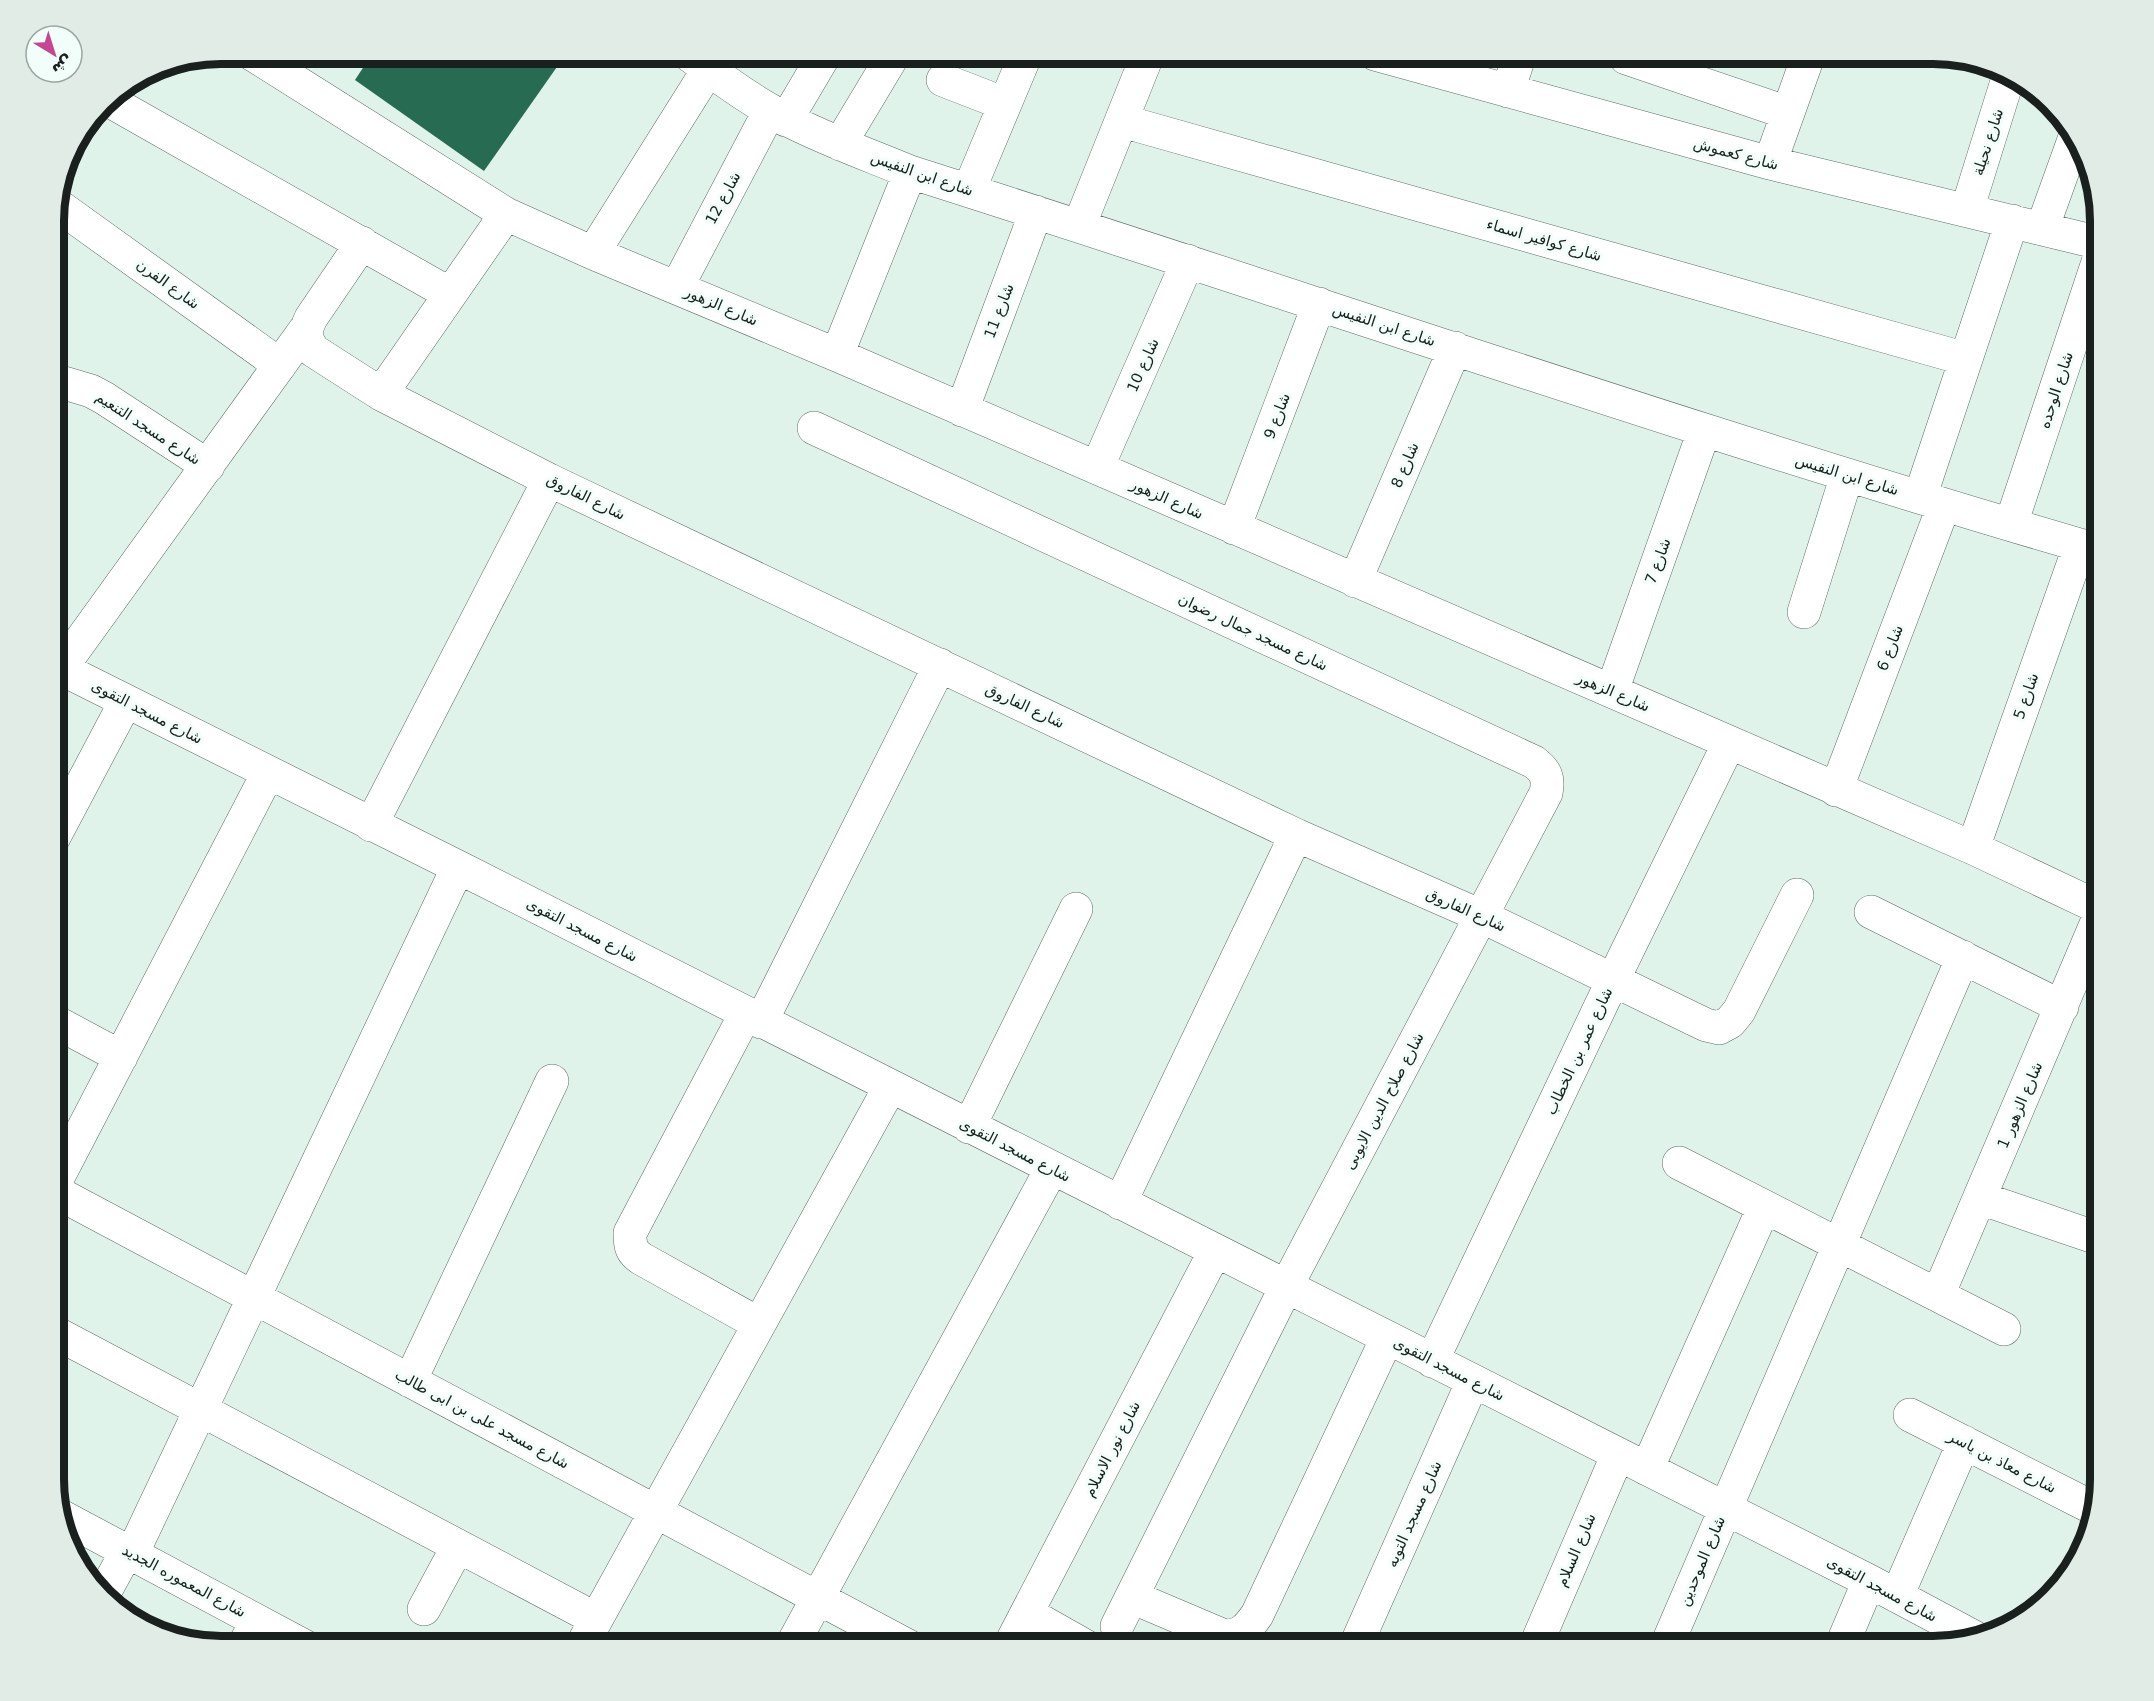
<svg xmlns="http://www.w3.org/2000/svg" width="2154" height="1701" font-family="'DejaVu Sans',Vazirmatn,sans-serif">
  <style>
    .building { fill: #286b53 }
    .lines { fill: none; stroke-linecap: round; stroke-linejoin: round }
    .street-casing { stroke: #5c6e66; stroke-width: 34 }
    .street { stroke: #fff; stroke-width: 33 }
    .labels { text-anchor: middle; stroke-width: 6; stroke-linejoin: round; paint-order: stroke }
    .street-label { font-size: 15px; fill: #19201d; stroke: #f2fef9 }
    .rim { fill: none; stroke: #19201d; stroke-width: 8 }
  </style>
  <rect width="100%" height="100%" fill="#dff3ea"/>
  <path class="building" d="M 372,54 L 566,54 L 484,171 L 355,80 Z"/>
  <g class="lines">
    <defs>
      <path id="street" d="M 252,54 L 506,214 L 593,253 L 837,355 L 1973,848 L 2100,908
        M 688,54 C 717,76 756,104 788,120 C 827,140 869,155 910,172 C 1307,298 1700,435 2100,551
        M 1375,54 L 1770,163 L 2100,243
        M 1626,58 L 1788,113
        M 943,80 L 1005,104
        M 1508,91 L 1520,54
        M 108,100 L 450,294
        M 786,120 L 825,54
        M 1122,121 L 1966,359
        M 840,144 L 894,54
        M 1770,163 L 1809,54
        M 969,190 L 1026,54
        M 56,204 L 280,365
        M 1967,210 L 2009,75
        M 1079,226 L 1148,54
        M 2042,229 L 2075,137
        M 362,243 L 311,318 C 304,332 305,339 314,351 L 381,394 L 549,480 L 1296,835 L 1481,916 L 1706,1025 L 1719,1028 L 1730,1022 L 1739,1011 L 1797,895
        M 593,253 L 718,54
        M 677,287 L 770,110
        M 837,355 L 910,172
        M 54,380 L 91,391 L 104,398 L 208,466
        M 381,394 L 506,214
        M 962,410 L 1036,212
        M 814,428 L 1534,762 C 1546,771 1549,778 1546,793 L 1286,1287 L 1117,1626
        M 1097,468 L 1188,261
        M 1920,497 L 2012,221
        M 2011,524 L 2100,256
        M 1234,528 L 1319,304
        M 1355,581 L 1455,348
        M 1804,612 L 1847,475
        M 54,665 L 458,867 L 1869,1581 L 1974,1637
        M 61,668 L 305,330
        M 1612,691 L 1704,431
        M 1836,790 L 1944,505
        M 371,825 L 549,480
        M 54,837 L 126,701
        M 1973,848 L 2080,545
        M 1871,912 L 2062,1007
        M 746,1013 L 630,1233 C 630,1246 631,1252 642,1259 L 759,1324
        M 54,1021 L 121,1057
        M 761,1022 L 940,665
        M 969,1127 L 1076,909
        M 1679,1163 L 2004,1329
        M 54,1185 L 268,773
        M 54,1191 L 910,1647
        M 1980,1198 L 2100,1239
        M 1120,1203 L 1296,835
        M 1938,1295 L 2100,915
        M 54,1332 L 596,1619
        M 1432,1361 L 1613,980 L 1729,743
        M 410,1381 L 552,1081
        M 1910,1415 L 2095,1509
        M 1647,1469 L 1764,1207
        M 61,1516 L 306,1647
        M 132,1554 L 458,867
        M 103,1595 L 127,1551
        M 1897,1596 L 1964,1442
        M 1132,1597 L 1224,1636 C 1241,1636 1247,1629 1257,1615 L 1387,1338
        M 424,1609 L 458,1546
        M 1027,1613 L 1087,1647
        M 243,1647 L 257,1621
        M 581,1647 L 890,1087
        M 791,1647 L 1052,1168
        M 1009,1647 L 1215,1251
        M 1355,1647 L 1473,1381
        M 1535,1647 L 1618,1454
        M 1666,1647 L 1963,957
        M 1841,1647 L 1869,1581"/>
    </defs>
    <use href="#street" class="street-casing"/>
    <use href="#street" class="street"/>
  </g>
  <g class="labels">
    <g class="street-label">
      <text transform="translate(1988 142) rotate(-72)" y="5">شارع نحيلة</text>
      <text transform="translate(1736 154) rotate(15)" y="5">شارع كعموش</text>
      <text transform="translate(922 174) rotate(19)" y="5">شارع ابن النفيس</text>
      <text transform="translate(723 198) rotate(-62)" y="5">شارع 12</text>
      <text transform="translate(1544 240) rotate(16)" y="5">شارع كوافير اسماء</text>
      <text transform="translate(168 284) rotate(36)" y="5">شارع الفرن</text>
      <text transform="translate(721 306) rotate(23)" y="5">شارع الزهور</text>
      <text transform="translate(999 311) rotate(-69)" y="5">شارع 11</text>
      <text transform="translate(1384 325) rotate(18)" y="5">شارع ابن النفيس</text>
      <text transform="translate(1143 365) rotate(-66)" y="5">شارع 10</text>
      <text transform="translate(2056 390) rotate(-72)" y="5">شارع الوحده</text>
      <text transform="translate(1277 416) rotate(-69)" y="5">شارع 9</text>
      <text transform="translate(148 428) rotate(33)" y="5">شارع مسجد التنعيم</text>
      <text transform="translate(1405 465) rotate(-67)" y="5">شارع 8</text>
      <text transform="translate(1847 475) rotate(17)" y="5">شارع ابن النفيس</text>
      <text transform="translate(586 497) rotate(26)" y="5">شارع الفاروق</text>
      <text transform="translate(1167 499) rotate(24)" y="5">شارع الزهور</text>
      <text transform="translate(1658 561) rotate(-70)" y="5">شارع 7</text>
      <text transform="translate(1253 632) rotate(25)" y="5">شارع مسجد جمال رضوان</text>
      <text transform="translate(1890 648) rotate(-69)" y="5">شارع 6</text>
      <text transform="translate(1613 692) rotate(23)" y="5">شارع الزهور</text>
      <text transform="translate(2026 696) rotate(-71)" y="5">شارع 5</text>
      <text transform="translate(1025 706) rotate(25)" y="5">شارع الفاروق</text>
      <text transform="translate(147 712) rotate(27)" y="5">شارع مسجد التقوى</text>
      <text transform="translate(1466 910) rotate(24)" y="5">شارع الفاروق</text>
      <text transform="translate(582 930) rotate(27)" y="5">شارع مسجد التقوى</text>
      <text transform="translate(1579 1051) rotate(-65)" y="5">شارع عمر بن الخطاب</text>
      <text transform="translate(1384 1101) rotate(-62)" y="5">شارع صلاح الدين الايوبى</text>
      <text transform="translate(2020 1105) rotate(-67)" y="5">شارع الزهور 1</text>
      <text transform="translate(1015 1150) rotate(27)" y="5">شارع مسجد التقوى</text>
      <text transform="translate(1449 1369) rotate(27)" y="5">شارع مسجد التقوى</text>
      <text transform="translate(482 1419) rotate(28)" y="5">شارع مسجد على بن ابى طالب</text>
      <text transform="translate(1112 1449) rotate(-63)" y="5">شارع نور الاسلام</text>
      <text transform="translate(2002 1462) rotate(27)" y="5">شارع معاذ بن ياسر</text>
      <text transform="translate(1414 1514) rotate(-66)" y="5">شارع مسجد التوبه</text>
      <text transform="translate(1576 1550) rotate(-67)" y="5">شارع السلام</text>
      <text transform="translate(1702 1561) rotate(-67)" y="5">شارع الموحدين</text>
      <text transform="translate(184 1581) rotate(28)" y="5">شارع المعموره الجديد</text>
      <text transform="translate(1882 1589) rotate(28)" y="5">شارع مسجد التقوى</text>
    </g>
  </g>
  <path d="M0 0H2154V1701H0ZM221 64H1933A157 157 0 0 1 2090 221V1479A157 157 0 0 1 1933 1636H221A157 157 0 0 1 64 1479V221A157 157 0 0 1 221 64Z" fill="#e1ece7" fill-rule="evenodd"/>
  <path class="rim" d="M221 64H1933A157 157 0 0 1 2090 221V1479A157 157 0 0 1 1933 1636H221A157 157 0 0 1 64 1479V221A157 157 0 0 1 221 64Z"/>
  <g transform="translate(54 54) rotate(142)"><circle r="28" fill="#f2fef9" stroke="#9ba5a1" stroke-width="1.5"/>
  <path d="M0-4.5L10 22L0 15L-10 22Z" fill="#c54693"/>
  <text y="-9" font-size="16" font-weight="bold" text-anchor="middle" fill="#19201d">ش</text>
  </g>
</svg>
